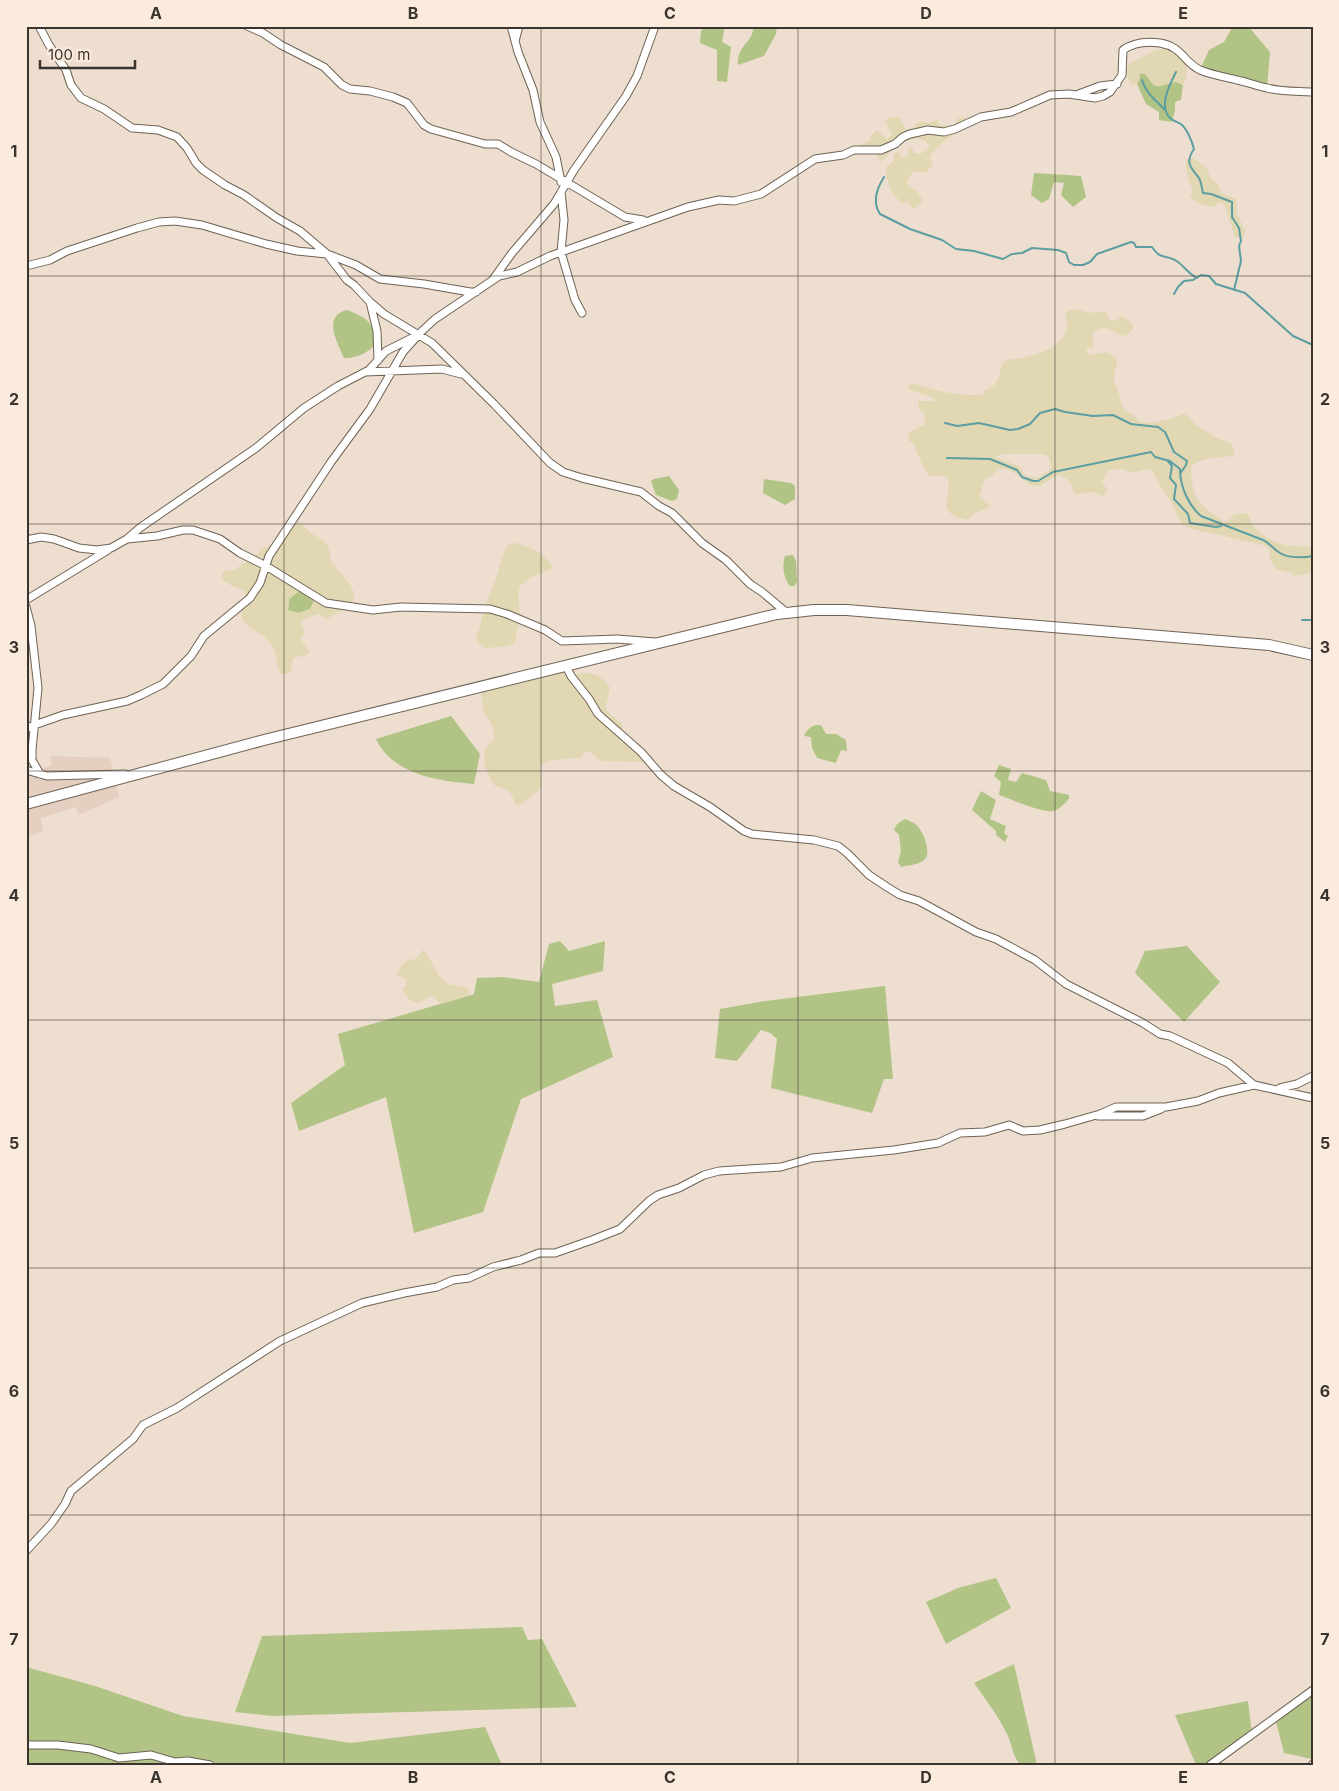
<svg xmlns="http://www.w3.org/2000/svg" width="1339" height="1791" font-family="Inter,sans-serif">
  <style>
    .commercial { fill: #e4cfc1 }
    .green { fill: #b1c486 }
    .sand { fill: #e1d7b2; fill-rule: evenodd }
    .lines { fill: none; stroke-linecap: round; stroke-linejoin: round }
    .stream { stroke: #5c9ea2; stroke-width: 2 }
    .street-casing { stroke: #6f6255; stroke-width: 9 }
    .secondary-casing { stroke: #6f6255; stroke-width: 12 }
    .street { stroke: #fff; stroke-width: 7 }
    .secondary { stroke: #fff; stroke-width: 10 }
    .grid { fill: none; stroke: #3a342e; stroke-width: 1; stroke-opacity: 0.55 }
    .neatline { fill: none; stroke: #3a342e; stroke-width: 2 }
    .grid-label { font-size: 16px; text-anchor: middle; font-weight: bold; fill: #3a342e }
  </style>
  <rect width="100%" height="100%" fill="#eddecf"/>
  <path class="commercial" d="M 51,756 L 110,758 L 119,797 L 79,815 L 76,807 L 41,818 L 43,832 L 26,837 L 26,773 L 51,766 Z"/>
  <path class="green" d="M 705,26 L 725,26 L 722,42 L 731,47 L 727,82 L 717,81 L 717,50 L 700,43 L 701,31 Z
    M 754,26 L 777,26 L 776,34 L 764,56 L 738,65 C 737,44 752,45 754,26 Z
    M 1233,26 L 1248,26 L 1270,52 L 1267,88 L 1200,70 L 1209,50 L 1224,42 Z
    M 1140,73 L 1146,74 C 1158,93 1157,85 1176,82 L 1183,85 L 1181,100 L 1175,102 L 1175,110 L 1172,122 L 1159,120 L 1159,112 L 1146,104 L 1137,84 L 1139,80 Z
    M 1034,173 L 1081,176 L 1086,197 L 1073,207 L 1061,195 L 1064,183 L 1054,182 L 1049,199 L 1042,203 L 1031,195 Z
    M 347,310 C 369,319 373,321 375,345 C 367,353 355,359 344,358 C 337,342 322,316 347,310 Z
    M 669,476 L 679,490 L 677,499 L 672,501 L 656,495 L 651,481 L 654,479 Z
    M 764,479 L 791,483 L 795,486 L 795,499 L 785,505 L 763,493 Z
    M 793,555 L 796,561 L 797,582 L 794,586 L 790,586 C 783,577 782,566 785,556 Z
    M 299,591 L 314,601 L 310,609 L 298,613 L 288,610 L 289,599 Z
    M 451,716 L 480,754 L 474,784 C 439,781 393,775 376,739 Z
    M 817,725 L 821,725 L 826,734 L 836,734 L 846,740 L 847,751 L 841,750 L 836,763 L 817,758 L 812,748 L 811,737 L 804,736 C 807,730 810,726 817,725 Z
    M 999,765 L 1011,769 L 1008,780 L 1016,782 L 1022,773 L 1046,780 L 1050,791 L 1069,795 L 1069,799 C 1065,803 1059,810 1053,811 C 1041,813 1011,799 999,795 L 1001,782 L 994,776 Z
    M 981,791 L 996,800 L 990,819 L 1006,826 L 1004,833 L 1008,836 L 1005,842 L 996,835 L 996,831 L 972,810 Z
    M 905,819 C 910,821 916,823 919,828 C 924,834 931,852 925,859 C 919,865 909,865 901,867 L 898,862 L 901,851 L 899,835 L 894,830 L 897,824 Z
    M 560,941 L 569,951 L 605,941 L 603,971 L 552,984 L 555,1006 L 597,1000 L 613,1057 L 521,1099 L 483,1212 L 414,1233 L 386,1097 L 299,1131 L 291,1103 L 345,1065 L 338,1034 L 474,994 L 477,978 L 503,977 L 539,982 L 549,944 Z
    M 1187,946 L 1220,982 L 1184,1022 L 1135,973 L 1145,951 Z
    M 885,986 L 893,1079 L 884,1079 L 872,1113 L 771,1088 L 777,1039 L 770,1033 L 761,1030 L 737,1061 L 715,1058 L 720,1009 L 759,1002 Z
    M 996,1578 L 1011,1608 L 946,1644 L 926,1602 L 958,1588 Z
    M 522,1627 L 528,1640 L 542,1639 L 577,1707 L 272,1716 L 235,1712 L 262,1636 Z
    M 1014,1664 L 1037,1765 L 1020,1765 C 1013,1756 1012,1746 1008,1736 C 999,1717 986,1700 974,1683 Z
    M 26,1667 L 95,1686 L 183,1716 L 350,1743 L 485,1727 L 502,1765 L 26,1765 Z
    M 1313,1690 L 1313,1757 L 1312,1759 L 1284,1753 L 1275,1718 Z
    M 1248,1701 L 1252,1734 L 1210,1765 L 1196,1765 L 1175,1715 Z"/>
  <path class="sand" d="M 1164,49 C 1181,56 1194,65 1183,85 L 1176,82 C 1157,85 1158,93 1145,74 L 1140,73 L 1139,80 L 1137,84 L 1130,83 L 1126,71 L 1129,64 L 1155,50 Z
    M 891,117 L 899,117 L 906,130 L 914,127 L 920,121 L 928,123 L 937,120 L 939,125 L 955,125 L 957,119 L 965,117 L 965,129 C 950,136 938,144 929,157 L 933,163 L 926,173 L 913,171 L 907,182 L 909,186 L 917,191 L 923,201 L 913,209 L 908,202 L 901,203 L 891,191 L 885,172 L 888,166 L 894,161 L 894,154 L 899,152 L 901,158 L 904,158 L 908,155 L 908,149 L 912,148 L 914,153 L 920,154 L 927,150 L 929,145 L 925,141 L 916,138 L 892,146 L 888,155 L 880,163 L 877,154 L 873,152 L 856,152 L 857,146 L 870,141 L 871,135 L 877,130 L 887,139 L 892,135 L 885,120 Z
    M 1192,158 L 1206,167 L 1210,177 L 1218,185 L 1221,193 L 1236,199 L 1237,214 L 1245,231 L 1243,237 L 1237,238 L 1235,237 L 1224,204 L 1218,202 L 1215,207 C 1204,205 1198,204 1190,197 L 1193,191 C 1189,180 1185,171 1186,159 Z
    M 1077,309 L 1088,313 L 1106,311 L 1109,320 L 1116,321 L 1121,316 C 1127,318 1132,322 1133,329 L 1126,336 C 1113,335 1106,320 1092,334 L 1094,347 L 1088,348 L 1086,352 L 1092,355 L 1107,352 L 1117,359 C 1117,365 1115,369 1114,375 C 1113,384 1118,389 1120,397 C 1121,400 1121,403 1122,405 C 1125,413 1135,413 1138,421 L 1149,423 L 1167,420 L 1183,414 L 1187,415 L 1196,425 L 1215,437 L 1232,444 L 1235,452 L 1233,456 C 1219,458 1202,456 1191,467 C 1192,499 1198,504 1223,521 L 1227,521 L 1235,514 L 1245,513 L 1249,516 C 1251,532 1275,544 1290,546 C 1296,546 1303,546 1310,547 L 1313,552 L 1313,568 L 1309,573 L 1294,576 L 1292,573 L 1276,569 L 1270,559 L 1269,549 L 1263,545 L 1193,529 L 1183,525 L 1178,517 L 1173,504 L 1159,484 L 1153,472 L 1148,469 L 1133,473 L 1122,469 L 1108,470 L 1102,482 L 1107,489 L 1106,493 L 1102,497 L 1094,492 L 1075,494 C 1072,486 1070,478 1061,476 C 1051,473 1047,486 1037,486 C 1021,485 1015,465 998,469 L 994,474 L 984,480 L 979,497 L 991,506 L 974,514 L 968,520 C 931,514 955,494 947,477 C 940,474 935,478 928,475 L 920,460 L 914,444 L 909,441 L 908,436 L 909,433 L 925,424 L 924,413 L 921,411 L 918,406 L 919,401 L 934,401 L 934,398 L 910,390 L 907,387 L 912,383 C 935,391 957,396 983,395 L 984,391 C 1004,385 997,366 1006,361 C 1010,359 1016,359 1021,358 C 1038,355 1064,347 1067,327 C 1068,323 1066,318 1065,315 L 1068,311 ZM 1003,454 L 1042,454 L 1048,456 L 1052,468 L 1037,478 L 1026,476 L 1019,466 L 996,458 L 996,456 Z
    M 293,522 L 300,523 L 311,533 L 324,541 L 328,546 L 332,563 L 350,584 L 355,595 L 352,603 L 327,619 L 318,614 L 302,620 L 301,624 L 305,633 L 300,638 L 310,652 L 306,655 L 293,658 L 291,670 L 288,674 L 281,674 C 276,665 277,652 271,644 C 259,626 229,628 247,600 L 244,590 L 230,585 L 223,580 L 222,575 L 224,571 L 234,570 L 257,554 L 265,547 L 279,541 ZM 299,591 L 314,601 L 310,609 L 298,613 L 288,610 L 289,599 Z
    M 516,543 C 533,549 543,552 553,567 L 552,569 L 531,577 L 521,585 L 518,592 L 520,616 L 515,643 L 508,646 L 485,648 L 476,640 L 486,604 L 496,579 L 504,552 L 509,544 Z
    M 560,672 L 571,676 C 585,670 602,673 610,688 L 606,706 L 607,711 L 621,723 L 626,739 L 649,762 L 601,761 L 588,751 L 584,752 L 582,757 L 547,761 L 541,766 L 542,785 L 539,790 L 520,805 L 515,804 C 512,791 508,789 495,786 C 488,777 481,760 486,748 C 488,745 492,742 495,739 L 492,725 L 483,710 L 481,690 Z
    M 424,949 L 439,976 L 448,984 L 469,988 L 468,996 L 441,1004 L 432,996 L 417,1003 L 410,1000 L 402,989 L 407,984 L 406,979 L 397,975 L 401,966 L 409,959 L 415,960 Z"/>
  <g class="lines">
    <path class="stream" d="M 1176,72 C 1170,84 1158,106 1170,118 C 1173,121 1177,122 1181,124 C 1187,129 1192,141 1194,149 C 1185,162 1190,167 1199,178 C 1201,181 1202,189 1203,193 L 1211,194 L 1232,202 L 1232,217 L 1239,228 L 1241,241 L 1239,246 L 1241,261 L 1234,290
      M 1142,80 C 1146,94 1156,100 1166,111
      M 884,177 C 877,188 872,202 880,214 L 910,229 L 942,240 L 956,249 L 974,251 L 1003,259 L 1012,254 L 1022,253 L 1032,248 L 1058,250 L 1066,253 L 1069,262 L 1074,265 L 1083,265 L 1090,262 L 1097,254 L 1131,242 L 1134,243 L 1136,247 L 1152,247 C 1161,260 1163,254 1175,260 C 1184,265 1187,273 1197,278
      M 1174,294 L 1178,287 L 1184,281 L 1193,280 L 1201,275 L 1209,276 L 1216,284 L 1245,293 L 1293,336 L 1313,345
      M 945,423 L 957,426 L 979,423 L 1010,430 L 1018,429 L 1030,424 L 1040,413 L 1055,409 L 1065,412 L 1093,416 L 1113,415 L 1131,424 L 1158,427 L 1165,432 L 1174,452 L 1187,461 L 1186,465 L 1180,474
      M 947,458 L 990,459 L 1017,470 L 1022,477 L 1033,481 L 1038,481 L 1053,472 L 1151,452 L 1155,457 L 1170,461 L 1180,469 C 1180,486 1188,505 1201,516 L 1263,540 C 1270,543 1273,549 1280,553 C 1288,558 1303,558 1313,556
      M 1167,460 L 1172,466 L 1170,478 L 1176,485 L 1174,499 L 1188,514 L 1190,523 L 1216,527 L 1221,526
      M 1302,620 L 1313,620"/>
    <defs>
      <path id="street" d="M 39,26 L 49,45 L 66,70 L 71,85 L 81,98 L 104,109 L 132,128 L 158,130 L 177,137 L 187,148 L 196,163 L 203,170 L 225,185 L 244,195 L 277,218 L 300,231 L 327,254 L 347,280 L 354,285 L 370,302 L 384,314 L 432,343 L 494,404 L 550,463 L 563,472 L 582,478 L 641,492 L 659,506 L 672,513 L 702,543 L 726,560 L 750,584 L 762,592 L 787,613
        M 247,26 L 263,33 L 281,45 L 324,67 L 342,85 L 350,89 L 370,91 L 393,97 L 407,103 L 424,125 L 431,129 L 485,144 L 498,144 L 511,152 L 536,164 L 625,217 L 643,220
        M 511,26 L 518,52 L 533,90 L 540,122 L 556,157 L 561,182
        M 515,41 L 519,26
        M 1076,95 L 1100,86 L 1117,84
        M 561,192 L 564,220 L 561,252 L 575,300 L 582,313
        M 26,266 L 50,260 L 67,251 L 137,228 L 159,222 L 175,221 L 202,225 L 266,244 L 297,251 L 327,254 L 356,265 L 380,279 L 424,284 L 470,292 L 476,292
        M 494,278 L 512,253 L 554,204 L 574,170 L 626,96 L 637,76 L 655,26
        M 370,302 L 377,331 L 378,360
        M 365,372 L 442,369 L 461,374
        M 128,538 L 141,527 L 256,448 L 304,408 L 338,386 L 369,370 L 386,351 L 414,337
        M 26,540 L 41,537 L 54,539 L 79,548 L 97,550 L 111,548 L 127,539 L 157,536 L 183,530 L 193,530 L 220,539 L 240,553 L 266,566 L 326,603 L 373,610 L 401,607 L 490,609 L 507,614 L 545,630 L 562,641 L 617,639 L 655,642
        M 26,600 L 108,550
        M 26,607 L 31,626 L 38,688 L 32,750 L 32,760 L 40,774
        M 566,666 L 571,676 L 589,699 L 598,714 L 641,752 L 661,775 L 674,786 L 710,807 L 744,831 L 752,834 L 814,840 L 838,846 L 847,853 L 869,875 L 887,887 L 900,895 L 919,901 L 976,932 L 996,939 L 1035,960 L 1066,984 L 1143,1023 L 1160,1034 L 1170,1036 L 1228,1063 L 1254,1085 L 1313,1098
        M 26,728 L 63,715 L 127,701 L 141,695 L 163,684 L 191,656 L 204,636 L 250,598 L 260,583 L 269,556 L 331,462 L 370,409 L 403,352 L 422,331 L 435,319 L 499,276 L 517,272 L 550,256 L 688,207 L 719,200 L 734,201 L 761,194 L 815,159 L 843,155 L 854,150 L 881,150 L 895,144 L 903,137 L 910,134 L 928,130 L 944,132 L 955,129 L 981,117 L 1011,112 L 1050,95 L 1069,94 L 1095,98 L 1103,96 L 1110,92 L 1122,75 L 1123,50 C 1134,42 1147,41 1160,43 C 1183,47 1183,62 1200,70 C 1212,75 1225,77 1237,80 C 1247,82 1257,86 1267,88 C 1282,92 1297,91 1313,92
        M 26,770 L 47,776 L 125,774
        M 1280,1088 L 1297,1084 L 1313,1076
        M 1098,1116 L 1143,1116 L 1161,1109
        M 26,1551 L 51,1524 L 65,1504 L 71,1491 L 133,1439 L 143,1425 L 177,1408 L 280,1341 L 362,1303 L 404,1293 L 437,1287 L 453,1280 L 469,1278 L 493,1267 L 521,1260 L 539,1253 L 555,1253 L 592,1240 L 620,1229 L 649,1201 L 658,1195 L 679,1188 L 704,1175 L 719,1171 L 781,1167 L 812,1158 L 894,1150 L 938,1143 L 960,1133 L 985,1132 L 1009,1125 L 1023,1131 L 1040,1130 L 1065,1124 L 1100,1114 L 1116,1107 L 1166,1107 L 1198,1101 L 1219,1093 L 1254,1085
        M 26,1745 L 58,1745 L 91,1749 L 119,1758 L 151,1755 L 175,1762 L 188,1761 L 210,1765
        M 1210,1765 L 1313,1690
        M 1312,1765 L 1313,1764"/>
      <path id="secondary" d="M 26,804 L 264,740 L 744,622 L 777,614 L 814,610 L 847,610 L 1269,645 L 1313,655"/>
    </defs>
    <use href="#street" class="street-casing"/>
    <use href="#secondary" class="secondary-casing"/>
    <use href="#street" class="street"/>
    <use href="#secondary" class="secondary"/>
  </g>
  <path class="grid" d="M 284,26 L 284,1765M 541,26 L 541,1765M 798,26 L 798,1765M 1055,26 L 1055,1765M 26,276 L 1313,276M 26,524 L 1313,524M 26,771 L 1313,771M 26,1020 L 1313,1020M 26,1268 L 1313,1268M 26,1515 L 1313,1515"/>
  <rect width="1339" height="1791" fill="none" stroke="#faebdc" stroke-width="55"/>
  <path d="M40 60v8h95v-8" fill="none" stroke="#3a342e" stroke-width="2.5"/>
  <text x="48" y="60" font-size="15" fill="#3a342e" stroke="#faebdc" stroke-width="4" paint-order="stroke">100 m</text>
  <rect x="28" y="28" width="1284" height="1736" class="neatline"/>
  <g class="grid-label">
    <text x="156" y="19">A</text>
    <text x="413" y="19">B</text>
    <text x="670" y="19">C</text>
    <text x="926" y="19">D</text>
    <text x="1183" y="19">E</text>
    <text x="14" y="157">1</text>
    <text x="1325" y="157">1</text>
    <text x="14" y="405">2</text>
    <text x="1325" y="405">2</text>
    <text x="14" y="653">3</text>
    <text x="1325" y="653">3</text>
    <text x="14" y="901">4</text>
    <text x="1325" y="901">4</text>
    <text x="14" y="1149">5</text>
    <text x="1325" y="1149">5</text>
    <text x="14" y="1397">6</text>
    <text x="1325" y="1397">6</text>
    <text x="14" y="1645">7</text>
    <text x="1325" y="1645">7</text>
    <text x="156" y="1783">A</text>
    <text x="413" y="1783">B</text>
    <text x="670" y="1783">C</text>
    <text x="926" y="1783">D</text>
    <text x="1183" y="1783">E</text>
  </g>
</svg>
